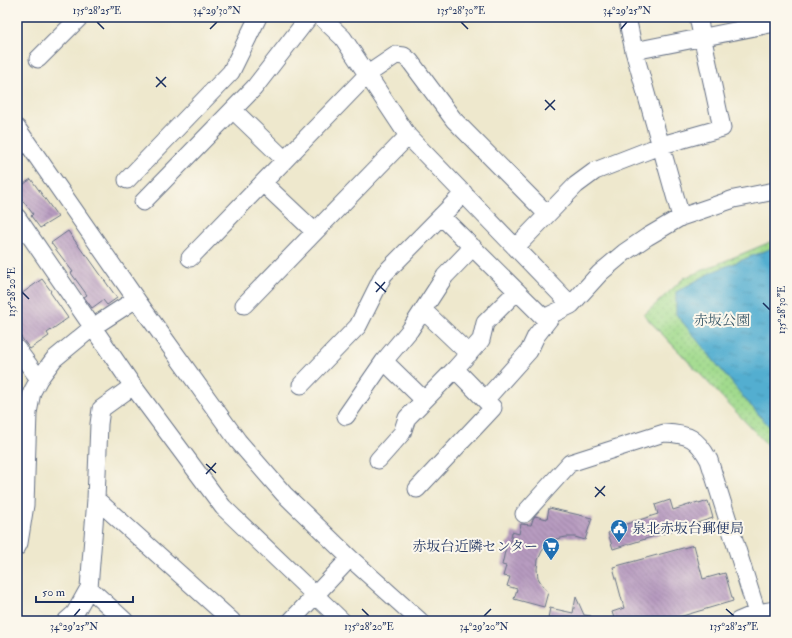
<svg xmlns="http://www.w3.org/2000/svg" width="792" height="638" font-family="'IM FELL Double Pica','Noto Serif JP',serif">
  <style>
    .park { fill: url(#park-dots); stroke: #5e8476 }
    .water { fill: url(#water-ripples); stroke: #366e97 }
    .building { fill: url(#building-back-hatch) }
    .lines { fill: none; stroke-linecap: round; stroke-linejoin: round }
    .minor-casing { stroke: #657085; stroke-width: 19 }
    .minor { stroke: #fff; stroke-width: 17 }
    .ticks { fill: none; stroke: #1b2f5e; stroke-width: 1.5 }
    .labels { text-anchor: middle; stroke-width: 4; stroke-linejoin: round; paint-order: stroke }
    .park-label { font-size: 14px; fill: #3c5a6a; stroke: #fbf7ec }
    .poi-label { font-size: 14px; fill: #1b2f5e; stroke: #fbf7ec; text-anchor: start }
    .neatline { fill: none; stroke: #1b2f5e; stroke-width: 1.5 }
    .ticks-label { font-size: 10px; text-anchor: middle; fill: #1b2f5e }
  </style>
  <defs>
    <pattern id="park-dots" width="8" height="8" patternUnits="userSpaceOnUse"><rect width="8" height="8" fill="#a1da8d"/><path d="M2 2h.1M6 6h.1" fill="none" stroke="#8abb7c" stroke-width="1.8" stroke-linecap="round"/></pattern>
    <pattern id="water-ripples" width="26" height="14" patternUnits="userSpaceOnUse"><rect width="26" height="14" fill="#52aed0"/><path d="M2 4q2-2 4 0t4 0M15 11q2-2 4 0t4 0" fill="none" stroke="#438eac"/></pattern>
    <pattern id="building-back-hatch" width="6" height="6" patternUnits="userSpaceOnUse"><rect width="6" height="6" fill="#b79bc0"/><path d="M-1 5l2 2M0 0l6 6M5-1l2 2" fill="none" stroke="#947f9f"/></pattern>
  </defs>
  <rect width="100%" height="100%" fill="#fbf7ec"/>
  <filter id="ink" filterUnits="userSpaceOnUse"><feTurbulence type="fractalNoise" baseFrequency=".025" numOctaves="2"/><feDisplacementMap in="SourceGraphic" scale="8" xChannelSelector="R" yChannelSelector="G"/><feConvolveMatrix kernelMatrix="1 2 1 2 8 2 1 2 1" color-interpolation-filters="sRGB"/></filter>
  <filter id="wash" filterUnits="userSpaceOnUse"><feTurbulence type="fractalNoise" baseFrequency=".012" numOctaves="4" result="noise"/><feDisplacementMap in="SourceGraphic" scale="16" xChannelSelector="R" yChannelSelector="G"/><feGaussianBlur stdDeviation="0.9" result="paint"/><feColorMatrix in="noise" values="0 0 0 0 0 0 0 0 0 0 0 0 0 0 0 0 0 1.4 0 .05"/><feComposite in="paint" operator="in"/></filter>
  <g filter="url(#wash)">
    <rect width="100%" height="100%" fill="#eee8cd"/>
    <path class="park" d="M 775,240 L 775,453 L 644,315 L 684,278 Z"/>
    <path class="water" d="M 775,247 L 775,433 L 745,399 L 676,314 L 676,292 L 712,272 Z"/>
    <g id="blocks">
      <path class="building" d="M 31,179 L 58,217 L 40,228 L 31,216 L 33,214 L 17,193 L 17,189 Z
        M 68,231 L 85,255 L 86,254 L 117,298 L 107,305 L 103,300 L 92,308 L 84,297 L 87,295 L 71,273 L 73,272 L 51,243 Z
        M 42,279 L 51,291 L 50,292 L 68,318 L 47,333 L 49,336 L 30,349 L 17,332 L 17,297 Z
        M 670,500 L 673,510 L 698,502 L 699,504 L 708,501 L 713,518 L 613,549 L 608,533 L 618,529 L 617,527 L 658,514 L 655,505 Z
        M 549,508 L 592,518 L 585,540 L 575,537 L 566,537 L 556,539 L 548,544 L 542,551 L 538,560 L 537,569 L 538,578 L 543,586 L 548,592 L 544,607 L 514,599 L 517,589 L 507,586 L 510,577 L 503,576 L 506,566 L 502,565 L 507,542 L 510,543 L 512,532 L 519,534 L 521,524 L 531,525 L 533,519 L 535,516 L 547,519 Z
        M 694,545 L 703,579 L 725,573 L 733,601 L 679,617 L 680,621 L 615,621 L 612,612 L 624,608 L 613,567 Z
        M 576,597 L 584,615 L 591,616 L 591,621 L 555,621 L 555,619 L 548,618 L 550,608 L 573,613 Z"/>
    </g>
  </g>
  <g filter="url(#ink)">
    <use href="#blocks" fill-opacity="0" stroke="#657085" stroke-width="1"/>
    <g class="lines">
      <defs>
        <path id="minor" d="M 321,17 L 343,38 L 408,136 L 571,305 L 600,273 L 625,252 L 647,237 L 681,217 L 734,199 L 775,191
          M 627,17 L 634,51 L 681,217
          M 634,51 L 775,23
          M 38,59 L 80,17
          M 233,110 L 285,160
          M 17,128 L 136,299 L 238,441 L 284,494 L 350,558 L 420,621
          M 127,180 L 231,72 L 258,17
          M 263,183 L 315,232
          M 143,202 L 254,88 L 309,17
          M 441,216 L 544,318 L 571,305
          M 17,217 L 133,386 L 223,507 L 342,621
          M 516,247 L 576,185 L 595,171 L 662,145 L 722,128 L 698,17
          M 190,258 L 368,74 L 396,55 L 404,56 L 410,61 L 454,120 L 547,214
          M 244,305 L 408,136
          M 423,310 L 469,354
          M 17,349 L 39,379
          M 384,361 L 424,400
          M 455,369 L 481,340 L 485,323 L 517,291
          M 301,385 L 358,326 L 384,274 L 464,193
          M 485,400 L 529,351 L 536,336 L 553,314
          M 346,416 L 384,361 L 410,330 L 445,276 L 473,247
          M 378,460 L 402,433 L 407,418 L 455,369 L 493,408 L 417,489
          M 96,499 L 232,621
          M 524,514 L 570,463 L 664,433 C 689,434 697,438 709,460 L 757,613
          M 17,547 L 19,543 L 25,505 L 28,413 L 32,392 L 39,379 L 54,359 L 93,327 L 136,299
          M 89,588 L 125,621
          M 66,621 L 75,613 L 89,588 L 96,499 L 99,424 L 101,409 L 133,386
          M 291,621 L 350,558
          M 738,621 L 757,613 L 775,610"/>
      </defs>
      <use href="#minor" class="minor-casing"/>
      <use href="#minor" class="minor"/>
    </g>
  </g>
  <path class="ticks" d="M 97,22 L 104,29M 461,22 L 468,29M 210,29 L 217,22M 621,29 L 627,22M 156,77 L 166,87M 156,87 L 166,77M 545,100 L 555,110M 545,110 L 555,100M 375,282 L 386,292M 22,292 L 29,299M 376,292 L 385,282M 763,303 L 770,310M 206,464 L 216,473M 206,474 L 216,463M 595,487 L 605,496M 595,497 L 605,486M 362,609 L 369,616M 726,609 L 734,616M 74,616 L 80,609M 484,616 L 491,609"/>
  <defs>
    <symbol id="civic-pin" viewBox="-11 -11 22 30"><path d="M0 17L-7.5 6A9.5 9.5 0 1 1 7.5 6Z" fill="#1f6fb2" stroke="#fbf7ec"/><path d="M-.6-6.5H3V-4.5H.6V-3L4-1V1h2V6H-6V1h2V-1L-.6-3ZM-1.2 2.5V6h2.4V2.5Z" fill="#fff"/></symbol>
    <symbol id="supermarket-pin" viewBox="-11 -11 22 30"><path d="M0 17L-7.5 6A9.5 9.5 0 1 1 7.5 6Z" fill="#1f6fb2" stroke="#fbf7ec"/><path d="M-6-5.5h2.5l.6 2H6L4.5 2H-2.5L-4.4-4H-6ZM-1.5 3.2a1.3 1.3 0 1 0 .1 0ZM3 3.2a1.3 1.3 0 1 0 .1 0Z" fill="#fff"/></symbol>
  </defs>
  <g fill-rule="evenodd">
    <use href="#civic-pin" x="609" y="518" width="20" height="27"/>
    <use href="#supermarket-pin" x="541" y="536" width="20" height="27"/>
  </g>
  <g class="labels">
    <g class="park-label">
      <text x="722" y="325">赤坂公園</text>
    </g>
    <g class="poi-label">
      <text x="632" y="533">泉北赤坂台郵便局</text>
      <text x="538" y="551" text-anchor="end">赤坂台近隣センター</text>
    </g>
  </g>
  <rect width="792" height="638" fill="none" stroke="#fbf7ec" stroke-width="44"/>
  <path d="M36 596v6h97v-6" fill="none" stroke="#1b2f5e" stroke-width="2"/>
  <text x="42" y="596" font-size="12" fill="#1b2f5e" stroke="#fbf7ec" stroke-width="3" paint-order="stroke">50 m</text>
  <rect x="22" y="22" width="748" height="594" class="neatline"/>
  <g class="ticks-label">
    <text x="97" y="14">135°28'25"E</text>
    <text x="217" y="14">34°29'30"N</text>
    <text x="461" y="14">135°28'30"E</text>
    <text x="627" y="14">34°29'25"N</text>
    <text transform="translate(11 292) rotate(-90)" y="4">135°28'20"E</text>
    <text transform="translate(781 310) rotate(-90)" y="4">135°28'30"E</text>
    <text x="74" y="630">34°29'25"N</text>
    <text x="369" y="630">135°28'20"E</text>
    <text x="484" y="630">34°29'20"N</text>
    <text x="734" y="630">135°28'25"E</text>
  </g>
</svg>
